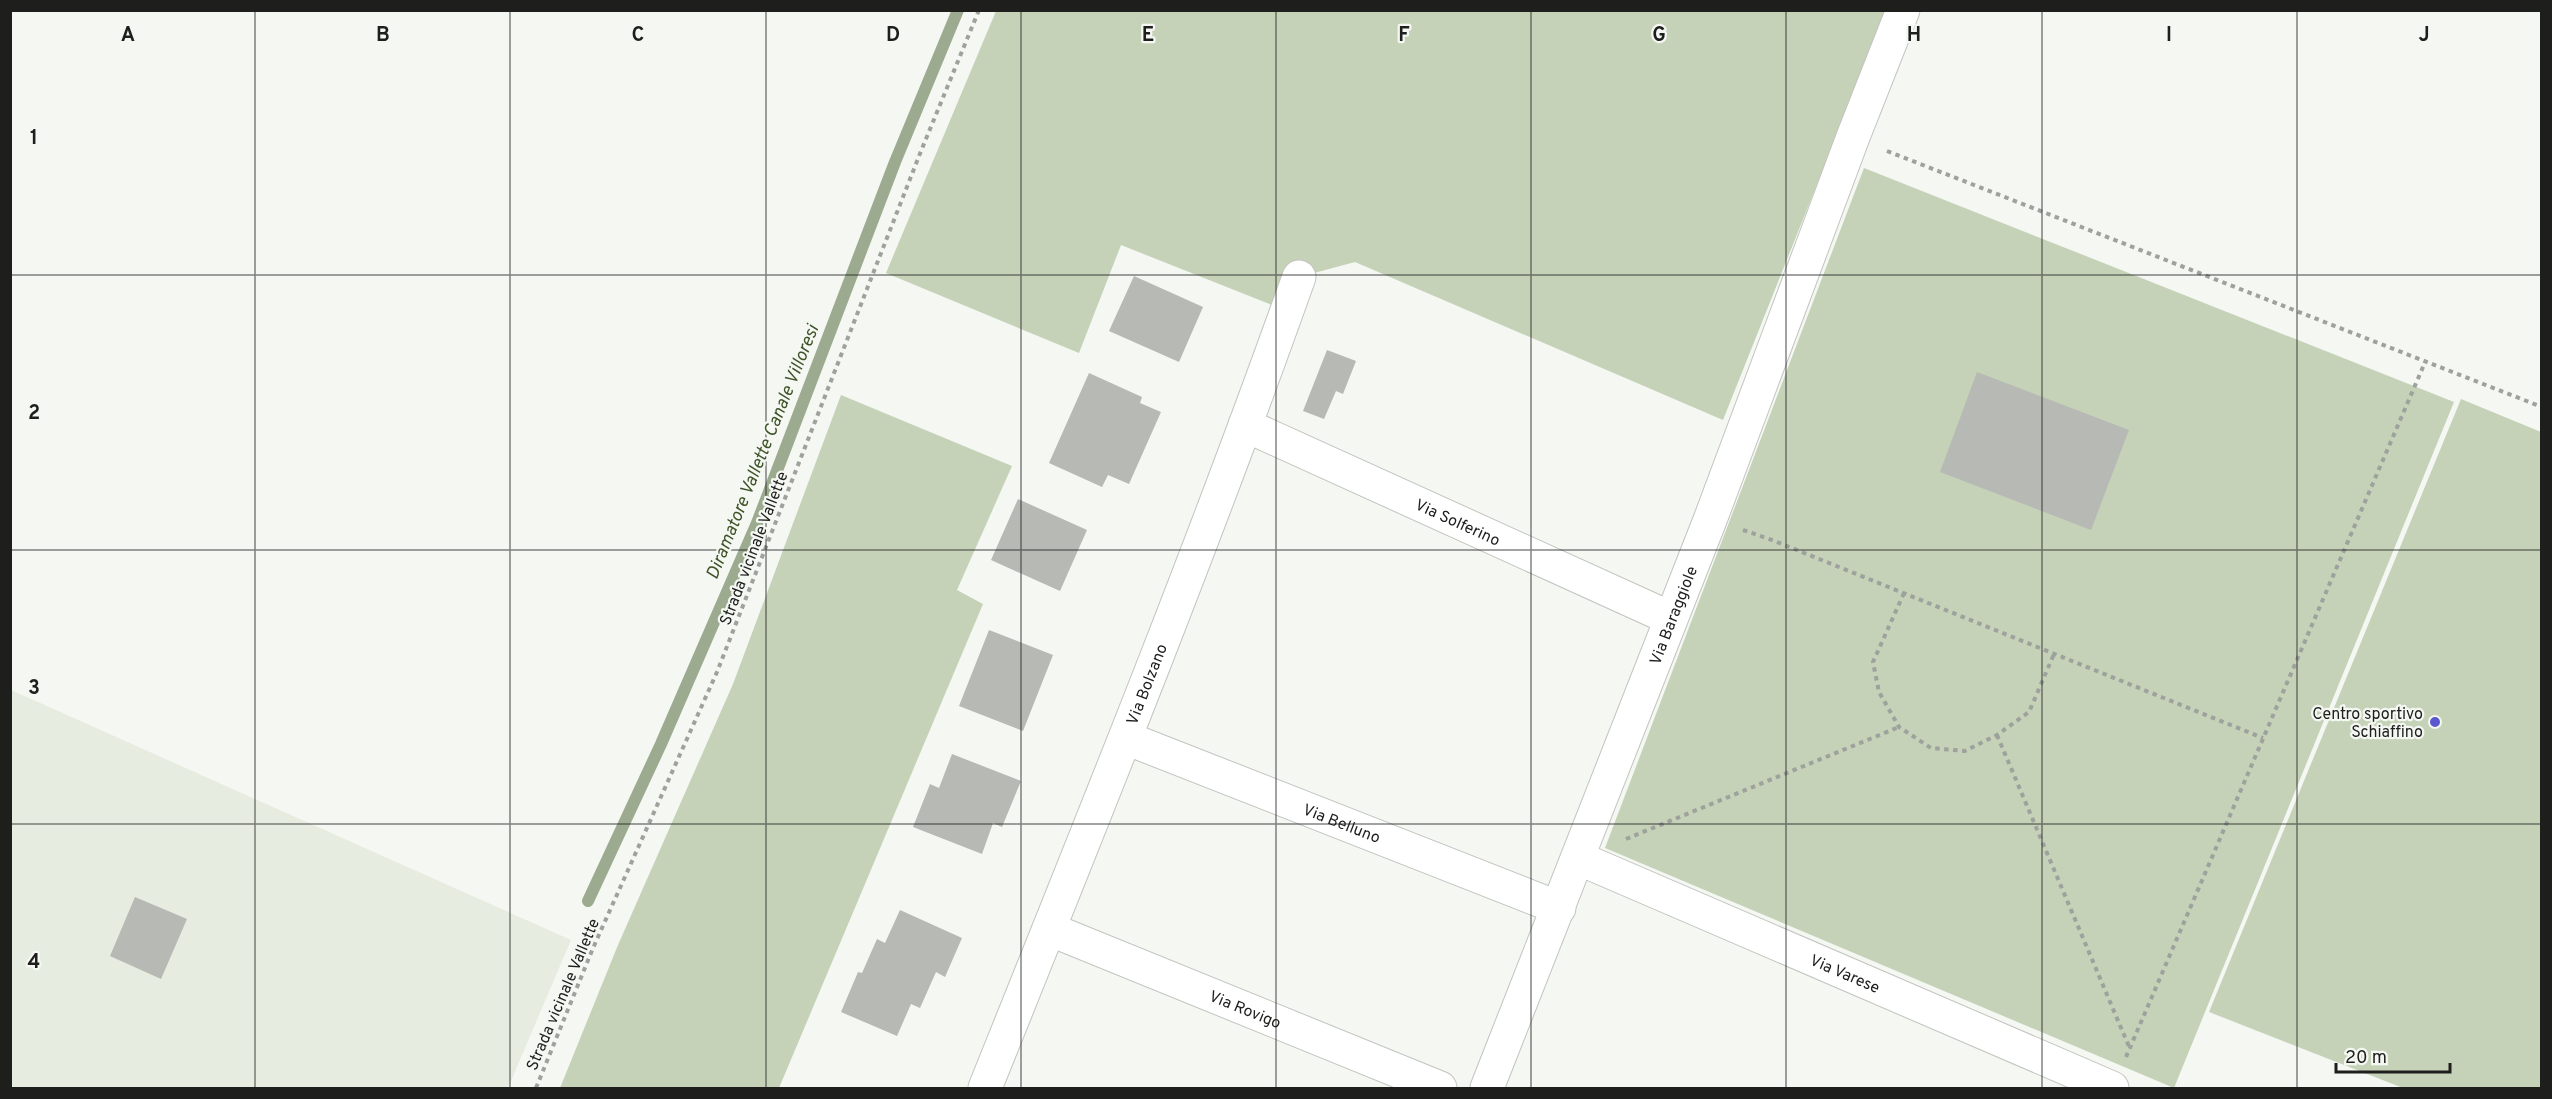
<svg xmlns="http://www.w3.org/2000/svg" width="2552" height="1099" font-family="Overpass,sans-serif">
  <style>
    .built { fill: #e6ece0 }
    .green { fill: #c5d2b8 }
    .lines { fill: none; stroke-linecap: round; stroke-linejoin: round }
    .stream { stroke: #9cab8f; stroke-width: 12 }
    .building { fill: #b6b9b4 }
    .street-casing { stroke: #c2c4bf; stroke-width: 35 }
    .path { stroke: #9fa19d; stroke-width: 4; stroke-dasharray: 4.5 4.5; stroke-linecap: butt }
    .street { stroke: #fff; stroke-width: 33 }
    .grid { fill: none; stroke: #1e1f1d; stroke-width: 1.5; stroke-opacity: 0.55 }
    .poi-dot { fill: #5b57cf; stroke: #f4f7f2; stroke-width: 2 }
    .labels { text-anchor: middle; stroke-width: 4.5; stroke-linejoin: round; paint-order: stroke }
    .street-label { font-size: 16px; fill: #1e1f1d; stroke: #f4f7f2 }
    .poi-label { font-size: 16px; fill: #1e1f1d; stroke: #f4f7f2; text-anchor: end }
    .water-label { font-size: 18px; font-style: italic; fill: #3f5328; stroke: #f4f7f2 }
    .grid-label { font-size: 20px; text-anchor: middle; font-weight: bold; fill: #1e1f1d; stroke: #f4f7f2; stroke-width: 4.5; stroke-linejoin: round; paint-order: stroke }
  </style>
  <rect width="100%" height="100%" fill="#f4f7f2"/>
  <path class="built" d="M 11,690 L 571,940 L 508,1088 L 11,1088 Z"/>
  <path class="green" d="M 996,11 L 1886,11 L 1723,420 L 1355,262 L 1299,277 L 1287,311 L 1121,245 L 1079,353 L 886,273 Z
    M 1864,168 L 2454,402 L 2174,1088 L 1605,848 Z
    M 841,395 L 1012,466 L 957,590 L 983,604 L 779,1088 L 560,1088 L 618,945 L 733,684 Z
    M 2461,399 L 2541,432 L 2541,1088 L 2403,1088 L 2209,1012 Z"/>
  <g class="lines">
    <path class="stream" d="M 588,901 L 661,744 L 757,523 L 895,162 L 958,10"/>
  </g>
  <path class="building" d="M 1134,276 L 1203,307 L 1179,362 L 1109,331 Z
    M 1327,350 L 1356,361 L 1343,394 L 1336,391 L 1324,419 L 1303,411 Z
    M 1977,372 L 2129,430 L 2091,530 L 1940,472 Z
    M 1089,373 L 1142,397 L 1140,403 L 1161,412 L 1129,484 L 1108,475 L 1102,487 L 1049,463 Z
    M 1018,499 L 1087,530 L 1060,591 L 991,560 Z
    M 989,630 L 1053,655 L 1023,731 L 959,706 Z
    M 952,754 L 1021,781 L 1002,827 L 993,823 L 982,854 L 913,827 L 930,784 L 939,788 Z
    M 135,897 L 187,919 L 161,979 L 110,956 Z
    M 900,910 L 962,938 L 945,977 L 936,972 L 920,1008 L 911,1004 L 897,1036 L 841,1012 L 858,972 L 862,973 L 877,939 L 885,943 Z"/>
  <g class="lines">
    <defs>
      <g id="street">
        <path id="s1" d="M 1245,425 L 1670,618"/>
        <path id="s2" d="M 1126,738 L 1559,908"/>
        <path id="s3" d="M 1578,858 L 2112,1088"/>
        <path id="s4" d="M 1049,929 L 1440,1088"/>
        <path id="s5" d="M 985,1088 C 1093,819 1202,550 1299,277"/>
        <path id="s6" d="M 1487,1088 L 1710,520 L 1853,137 L 1903,10"/>
      </g>
    </defs>
    <use href="#street" class="street-casing"/>
    <path class="path" d="M 1887,151 L 2542,407
      M 1743,530 L 1772,540 L 2263,738
      M 1904,593 L 1873,662 L 1879,692 L 1899,727 L 1931,748 L 1965,751 L 1997,735 L 2029,712 L 2054,654
      M 1997,735 L 2130,1049
      M 1626,839 L 1899,727
      M 2126,1057 L 2426,360
      M 536,1088 L 593,948 L 717,672 L 921,151 L 979,10"/>
    <use href="#street" class="street"/>
  </g>
  <path class="grid" d="M 255,10 L 255,1088M 510,10 L 510,1088M 766,10 L 766,1088M 1021,10 L 1021,1088M 1276,10 L 1276,1088M 1531,10 L 1531,1088M 1786,10 L 1786,1088M 2042,10 L 2042,1088M 2297,10 L 2297,1088M 10,275 L 2542,275M 10,550 L 2542,550M 10,824 L 2542,824"/>
  <circle class="poi-dot" cx="2435" cy="722" r="6"/>
  <g class="labels">
    <g class="street-label">
      <text dy="6" stroke="none"><textPath href="#s1" startOffset="234">Via Solferino</textPath></text>
      <text transform="translate(753 548) rotate(-69)" y="6">Strada vicinale Vallette</text>
      <text dy="6" stroke="none"><textPath href="#s6" startOffset="508">Via Baraggiole</textPath></text>
      <text dy="6" stroke="none"><textPath href="#s5" startOffset="435">Via Bolzano</textPath></text>
      <text dy="6" stroke="none"><textPath href="#s2" startOffset="232">Via Belluno</textPath></text>
      <text dy="6" stroke="none"><textPath href="#s3" startOffset="291">Via Varese</textPath></text>
      <text transform="translate(562 994) rotate(-67)" y="6">Strada vicinale Vallette</text>
      <text dy="6" stroke="none"><textPath href="#s4" startOffset="212">Via Rovigo</textPath></text>
    </g>
    <g class="poi-label">
      <text x="2423" y="719">Centro sportivo<tspan x="2423" dy="18">Schiaffino</tspan></text>
    </g>
    <g class="water-label">
      <text transform="translate(762 452) rotate(-68)" y="6">Diramatore Vallette Canale Villoresi</text>
    </g>
  </g>
  <g class="grid-label">
    <text x="128" y="41">A</text>
    <text x="383" y="41">B</text>
    <text x="638" y="41">C</text>
    <text x="893" y="41">D</text>
    <text x="1148" y="41">E</text>
    <text x="1404" y="41">F</text>
    <text x="1659" y="41">G</text>
    <text x="1914" y="41">H</text>
    <text x="2169" y="41">I</text>
    <text x="2424" y="41">J</text>
    <text x="34" y="144">1</text>
    <text x="34" y="419">2</text>
    <text x="34" y="694">3</text>
    <text x="34" y="968">4</text>
  </g>
  <rect width="2552" height="1099" fill="none" stroke="#1e1f1d" stroke-width="24"/>
  <path d="M2336 1063v9h114v-9" fill="none" stroke="#1e1f1d" stroke-width="3"/>
  <text x="2345" y="1063" font-size="18" fill="#1e1f1d" stroke="#f4f7f2" stroke-width="4.5" paint-order="stroke">20 m</text>
</svg>
